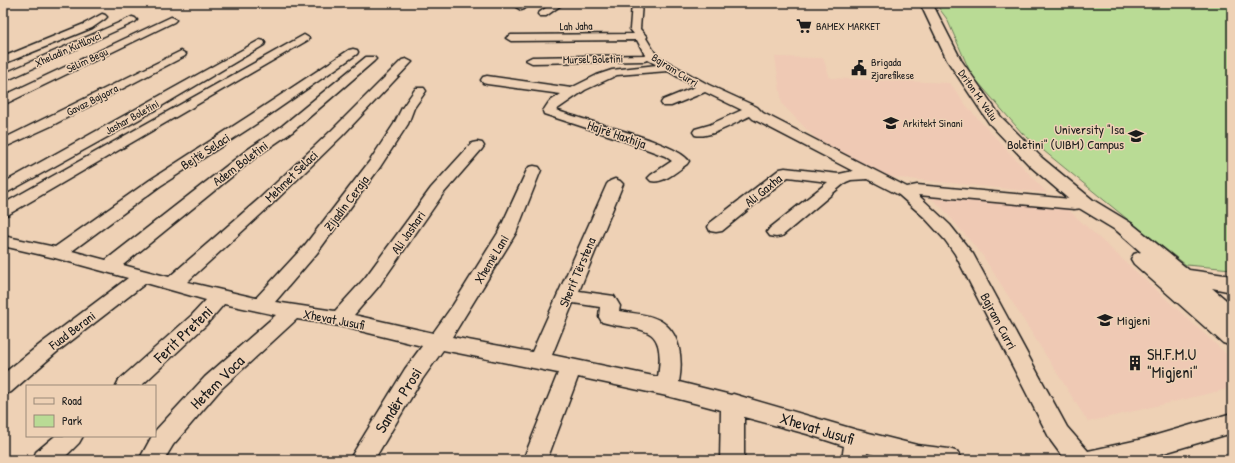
<svg xmlns="http://www.w3.org/2000/svg" width="1235" height="463" font-family="'Patrick Hand',sans-serif">
  <style>
    .built { fill: #efc9b4 }
    .green { fill: #b9db95; stroke: #6a7c58 }
    .lines { fill: none; stroke-linecap: round; stroke-linejoin: round }
    .minor-casing { stroke: #1c1c1c; stroke-width: 3 }
    .tertiary-casing { stroke: #1c1c1c; stroke-width: 3 }
    .minor { fill: #eed1b5; fill-rule: evenodd }
    .tertiary { fill: #eed1b5; fill-rule: evenodd }
    .labels { text-anchor: middle; stroke-width: 3; stroke-linejoin: round; paint-order: stroke }
    .far-street-label { font-size: 11px; fill: #1c1c1c; stroke: #eed1b5 }
    .far-poi-label { font-size: 11px; fill: #1c1c1c; stroke: #eed1b5; text-anchor: start }
    .poi-label { font-size: 13px; fill: #1c1c1c; stroke: #eed1b5; text-anchor: end }
    .street-label { font-size: 13px; fill: #1c1c1c; stroke: #eed1b5 }
    .near-street-label { font-size: 16px; fill: #1c1c1c; stroke: #eed1b5 }
    .near-poi-label { font-size: 16px; fill: #1c1c1c; stroke: #eed1b5; text-anchor: start }
  </style>
  <rect width="100%" height="100%" fill="#eed1b5"/>
  <filter id="ink" filterUnits="userSpaceOnUse"><feTurbulence type="fractalNoise" baseFrequency=".025" numOctaves="2"/><feDisplacementMap in="SourceGraphic" scale="8" xChannelSelector="R" yChannelSelector="G"/><feConvolveMatrix kernelMatrix="1 2 1 2 8 2 1 2 1" color-interpolation-filters="sRGB"/></filter>
  <g filter="url(#ink)">
    <path class="built" d="M 775,57 L 823,58 L 830,78 L 950,83 L 969,109 L 1047,193 L 890,177 L 815,138 L 782,104 Z
      M 931,198 L 1064,206 L 1232,359 L 1232,388 L 1088,422 L 983,256 L 944,210 Z"/>
    <path class="green" d="M 935,3 L 1232,3 L 1232,269 L 1186,265 L 1132,223 L 1022,133 L 971,74 L 947,19 Z"/>
    <g class="lines">
      <defs>
        <path id="minor" d="M 520,3 L 531,3 L 524,9 L 521,10 L 516,7 Z
          M 553,3 L 564,3 L 546,16 L 540,16 L 538,14 L 540,12 Z
          M 632,3 L 642,3 L 640,29 L 647,37 L 646,38 L 657,56 L 709,85 L 757,107 L 763,113 L 907,187 L 917,185 L 1092,201 L 1094,204 L 1092,207 L 1074,209 L 918,195 L 950,225 L 973,254 L 1067,427 L 1088,451 L 1143,439 L 1232,413 L 1232,433 L 1140,460 L 1065,460 L 1051,441 L 955,254 L 945,240 L 924,217 L 899,195 L 868,179 L 851,180 L 846,182 L 782,236 L 776,237 L 770,236 L 767,232 L 770,228 L 828,182 L 788,177 L 722,231 L 716,232 L 710,231 L 708,227 L 710,223 L 780,169 L 785,168 L 839,174 L 853,171 L 753,119 L 750,116 C 736,122 710,139 695,135 L 693,132 L 695,129 L 709,125 L 742,110 L 705,92 L 671,106 L 663,106 L 661,103 L 663,100 L 695,87 L 668,71 L 617,75 L 585,90 L 556,110 C 582,121 675,141 689,161 L 687,164 C 677,171 664,184 651,181 L 648,178 L 651,175 L 672,161 L 665,156 L 614,137 L 544,114 L 543,111 L 549,102 L 561,94 L 487,84 L 483,83 L 481,80 L 483,77 L 487,76 L 571,88 L 597,75 L 612,70 L 657,65 L 648,60 L 644,61 L 532,63 L 526,60 L 532,57 L 645,55 L 637,40 L 511,41 L 506,38 L 511,35 L 634,34 L 630,29 Z
          M 102,14 L 105,15 L 107,17 L 105,19 L 92,28 L 3,64 L 3,57 L 84,24 Z
          M 132,17 L 135,18 L 137,20 L 135,22 L 3,82 L 3,74 Z
          M 171,17 L 174,18 L 176,20 L 174,22 L 3,105 L 3,96 Z
          M 304,35 L 309,38 L 308,40 L 9,214 L 3,216 L 3,204 Z
          M 260,40 L 264,41 L 265,43 L 264,45 L 138,120 L 8,192 L 3,194 L 3,183 Z
          M 353,49 L 357,50 L 358,52 L 357,54 L 262,120 L 160,186 L 72,251 L 106,260 L 247,150 L 282,126 L 366,57 L 374,57 L 376,59 L 374,61 L 292,132 L 257,156 L 123,265 L 169,277 L 259,199 L 332,130 L 402,60 L 406,59 L 412,62 L 410,64 L 342,136 L 271,205 L 187,282 L 256,298 L 305,245 L 369,162 L 394,124 L 402,108 L 416,88 L 424,88 L 426,91 L 414,108 L 408,124 L 380,167 L 317,253 L 275,302 L 335,311 L 365,278 L 431,188 L 472,143 L 477,142 L 482,143 L 484,146 L 482,149 L 443,194 L 379,286 L 354,315 L 433,333 L 453,305 L 498,233 L 527,170 L 529,167 L 534,166 L 539,167 L 541,170 L 516,233 L 452,337 L 532,352 L 607,184 L 610,181 L 615,179 L 620,181 L 623,184 L 579,291 L 614,296 L 620,306 L 619,311 C 632,313 648,314 659,320 C 681,332 683,360 679,382 L 731,395 L 733,394 L 857,430 L 917,445 L 949,449 L 958,452 L 961,460 L 893,460 L 867,453 L 866,460 L 842,460 L 844,446 L 807,434 L 744,417 L 744,460 L 720,460 L 721,410 L 667,396 L 578,377 L 547,460 L 523,460 L 558,373 L 443,350 L 421,381 L 374,460 L 349,460 L 405,369 L 422,346 L 340,326 L 297,319 L 221,389 L 173,445 L 164,460 L 139,460 L 152,436 L 155,436 L 155,431 L 205,377 L 276,315 L 224,304 L 206,325 L 141,386 L 116,386 L 119,380 L 192,315 L 206,300 L 146,283 L 57,352 L 11,392 L 3,395 L 3,374 L 43,342 L 128,278 L 55,258 L 3,246 L 3,236 L 55,247 L 150,180 L 252,114 L 349,50 ZM 573,303 L 600,307 L 599,317 L 602,322 C 640,333 667,320 658,377 L 552,355 Z
          M 181,51 L 186,54 L 185,56 L 51,126 L 3,148 L 3,139 Z
          M 55,436 L 83,436 L 79,443 L 62,460 L 33,460 L 36,452 Z"/>
        <path id="tertiary" d="M 920,3 L 932,3 L 961,60 L 1001,117 L 1042,158 L 1093,200 L 1131,223 L 1189,270 L 1232,276 L 1232,292 L 1212,288 L 1232,305 L 1232,346 L 1223,343 L 1134,264 L 1131,259 L 1134,254 L 1141,252 L 1117,231 L 1079,208 L 1030,166 L 989,123 L 947,60 Z"/>
      </defs>
      <use href="#minor" class="minor-casing"/>
      <use href="#tertiary" class="tertiary-casing"/>
      <use href="#minor" class="minor"/>
      <use href="#tertiary" class="tertiary"/>
    </g>
  </g>
  <defs>
    <symbol id="supermarket-bare" viewBox="-9 -9 18 18"><path d="M-6-5.5h2.5l.6 2H6L4.5 2H-2.5L-4.4-4H-6ZM-1.5 3.2a1.3 1.3 0 1 0 .1 0ZM3 3.2a1.3 1.3 0 1 0 .1 0Z" fill="#1c1c1c" stroke="#eed1b5" stroke-width="2.5" paint-order="stroke"/></symbol>
    <symbol id="civic-bare" viewBox="-9 -9 18 18"><path d="M-.6-6.5H3V-4.5H.6V-3L4-1V1h2V6H-6V1h2V-1L-.6-3ZM-1.2 2.5V6h2.4V2.5Z" fill="#1c1c1c" stroke="#eed1b5" stroke-width="2.5" paint-order="stroke"/></symbol>
    <symbol id="school-bare" viewBox="-9 -9 18 18"><path d="M0-5L7-2L0 1L-7-2ZM-4 1L0 2.5L4 1V4Q0 6-4 4Z" fill="#1c1c1c" stroke="#eed1b5" stroke-width="2.5" paint-order="stroke"/></symbol>
    <symbol id="university-bare" viewBox="-9 -9 18 18"><path d="M0-5L7-2L0 1L-7-2ZM-4 1L0 2.5L4 1V4Q0 6-4 4Z" fill="#1c1c1c" stroke="#eed1b5" stroke-width="2.5" paint-order="stroke"/></symbol>
    <symbol id="building-bare" viewBox="-9 -9 18 18"><path d="M-4-6H4V6H1V3H-1V6H-4ZM-2.5-4.3h1.7v1.8h-1.7ZM.8-4.3h1.7v1.8H.8ZM-2.5-1h1.7V.8h-1.7ZM.8-1h1.7V.8H.8Z" fill="#1c1c1c" stroke="#eed1b5" stroke-width="2.5" paint-order="stroke"/></symbol>
  </defs>
  <g fill-rule="evenodd">
    <use href="#supermarket-bare" x="793" y="15" width="22" height="22"/>
    <use href="#civic-bare" x="848" y="57" width="22" height="22"/>
    <use href="#school-bare" x="880" y="112" width="22" height="22"/>
    <use href="#university-bare" x="1125" y="125" width="22" height="22"/>
    <use href="#school-bare" x="1094" y="309" width="22" height="22"/>
    <use href="#building-bare" x="1124" y="352" width="22" height="22"/>
  </g>
  <g class="labels">
    <g class="far-street-label">
      <text transform="translate(576 26) rotate(-1)" y="4">Lah Jaha</text>
      <text transform="translate(68 49) rotate(-24)" y="4">Xheladin Kutllovci</text>
      <text transform="translate(593 59) rotate(-1)" y="4">Mursel Boletini</text>
      <text transform="translate(87 60) rotate(-25)" y="4">Selim Begu</text>
      <text transform="translate(675 70) rotate(32)" y="4">Bajram Curri</text>
      <text transform="translate(978 95) rotate(55)" y="4">Driton M. Veliu</text>
      <text transform="translate(92 100) rotate(-27)" y="4">Gavaz Bajgora</text>
      <text transform="translate(132 117) rotate(-29)" y="4">Jashar Boletini</text>
    </g>
    <g class="far-poi-label">
      <text x="816" y="30">BAMEX MARKET</text>
      <text x="871" y="66">Brigada<tspan x="871" dy="13">Zjarefikese</tspan></text>
      <text x="903" y="127">Arkitekt Sinani</text>
    </g>
    <g class="poi-label">
      <text x="1124" y="134">University "Isa<tspan x="1124" dy="15">Boletini" (UIBM) Campus</tspan></text>
      <text x="1117" y="325" text-anchor="start">Migjeni</text>
    </g>
    <g class="street-label">
      <text transform="translate(617 134) rotate(19)" y="5">Hajrë Haxhija</text>
      <text transform="translate(205 151) rotate(-33)" y="5">Bejtë Selaci</text>
      <text transform="translate(240 163) rotate(-37)" y="5">Adem Boletini</text>
      <text transform="translate(291 176) rotate(-44)" y="5">Mehmet Selaci</text>
      <text transform="translate(763 190) rotate(-39)" y="5">Ali Gaxha</text>
      <text transform="translate(346 203) rotate(-53)" y="5">Zijadin Ceraja</text>
      <text transform="translate(408 232) rotate(-55)" y="5">Ali Jashari</text>
      <text transform="translate(491 259) rotate(-59)" y="5">Xhemë Lani</text>
      <text transform="translate(577 272) rotate(-67)" y="5">Sherif Tërstena</text>
      <text transform="translate(334 319) rotate(11)" y="5">Xhevat Jusufi</text>
      <text transform="translate(999 321) rotate(62)" y="5">Bajram Curri</text>
      <text transform="translate(72 330) rotate(-37)" y="5">Fuad Berani</text>
    </g>
    <g class="near-street-label">
      <text transform="translate(183 334) rotate(-44)" y="6">Ferit Preteni</text>
      <text transform="translate(217 382) rotate(-45)" y="6">Hetem Voca</text>
      <text transform="translate(398 400) rotate(-58)" y="6">Sandër Prosi</text>
      <text transform="translate(817 428) rotate(17)" y="6">Xhevat Jusufi</text>
    </g>
    <g class="near-poi-label">
      <text x="1147" y="360">SH.F.M.U<tspan x="1147" dy="18">"Migjeni"</tspan></text>
    </g>
  </g>
  <rect width="1235" height="463" fill="none" stroke="#eed1b5" stroke-width="16"/>
  <rect x="8" y="8" width="1219" height="447" fill="none" stroke="#1c1c1c" stroke-width="1.5" filter="url(#ink)"/>
  <rect x="26" y="385" width="130" height="52" fill="#eed1b5" stroke="#9a8978"/>
  <rect x="34" y="398" width="20" height="6" fill="#eed1b5" stroke="#9a8978"/>
  <text x="62" y="405" font-size="12" fill="#1c1c1c">Road</text>
  <rect x="34" y="415" width="20" height="12" fill="#b9db95" stroke="#9a8978"/>
  <text x="62" y="425" font-size="12" fill="#1c1c1c">Park</text>
</svg>
